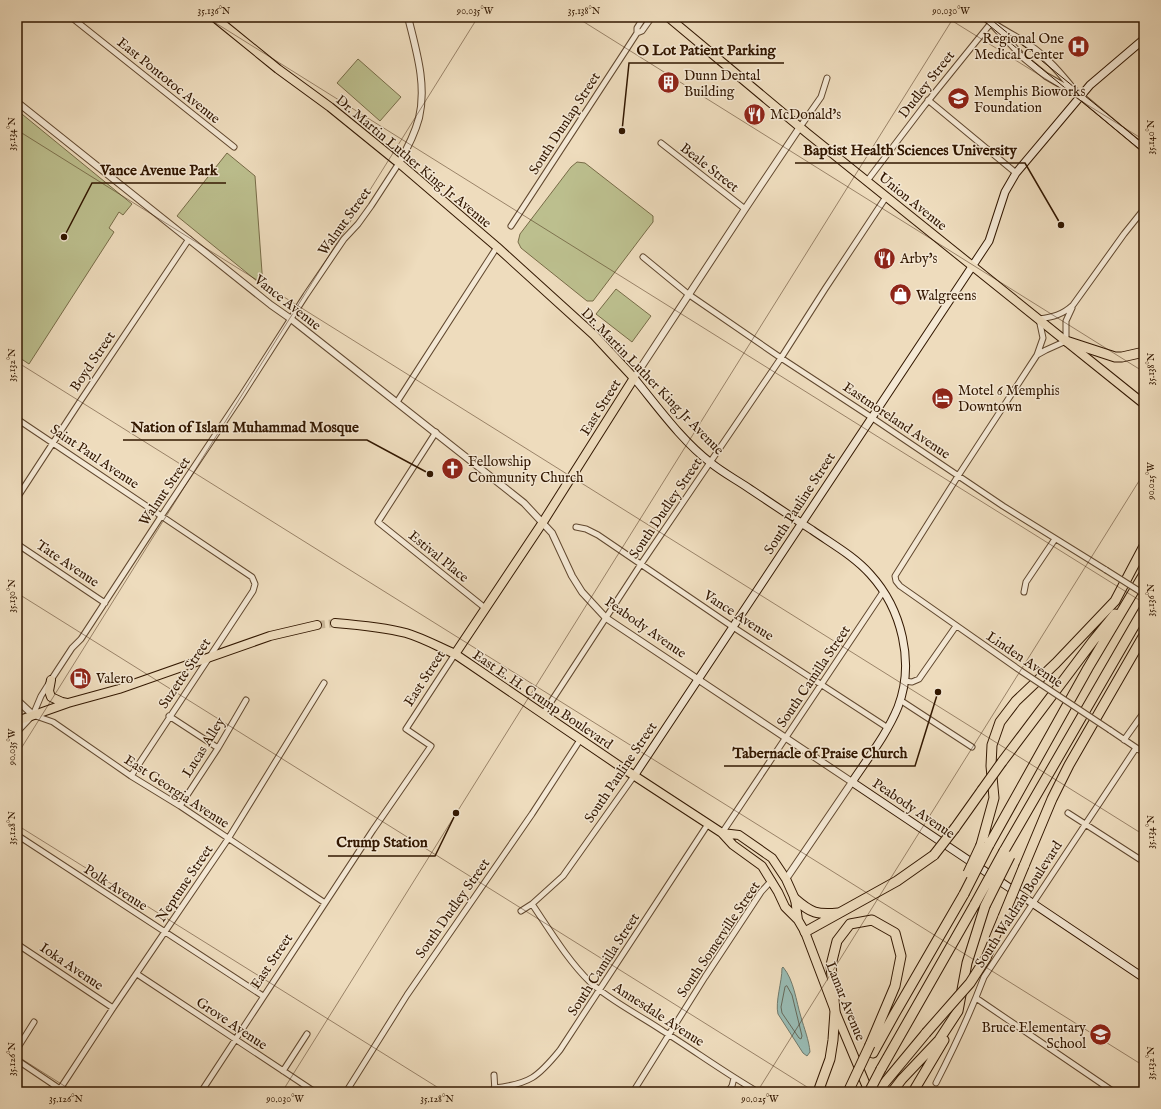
<svg xmlns="http://www.w3.org/2000/svg" width="1161" height="1109" font-family="'IM FELL English',serif">
  <style>
    .green { fill: #bcbf8e; stroke: #776b47 }
    .water { fill: #99bbb3; stroke: #70796b }
    .lines { fill: none; stroke-linecap: round; stroke-linejoin: round }
    .shore { stroke: #66695a; stroke-width: 1 }
    .primary-tunnel { stroke: #c8b597; stroke-width: 8; stroke-dasharray: 8 4; stroke-linecap: butt }
    .minor-casing { stroke: #61482f; stroke-width: 7 }
    .tertiary-casing { stroke: #61482f; stroke-width: 8 }
    .secondary-casing { stroke: #321700; stroke-width: 9 }
    .primary-casing { stroke: #321700; stroke-width: 10 }
    .motorway-casing { stroke: #321700; stroke-width: 11 }
    .minor { stroke: #f4e8d4; stroke-width: 5 }
    .tertiary { stroke: #f4e8d4; stroke-width: 6 }
    .secondary { stroke: #f4e8d4; stroke-width: 7 }
    .primary { stroke: #eedcbd; stroke-width: 8 }
    .motorway { stroke: #eedcbd; stroke-width: 9 }
    .tram { stroke: #321700; stroke-width: 1 }
    .minor-bridge-casing { stroke: #61482f; stroke-width: 7; stroke-linecap: butt }
    .motorway-bridge-casing { stroke: #321700; stroke-width: 11; stroke-linecap: butt }
    .minor-bridge { stroke: #f4e8d4; stroke-width: 5 }
    .motorway-bridge { stroke: #eedcbd; stroke-width: 9 }
    .ticks { fill: none; stroke: #321700; stroke-width: 1; stroke-opacity: 0.45 }
    .labels { text-anchor: middle; stroke-width: 3; stroke-linejoin: round; paint-order: stroke }
    .poi-label { font-size: 14px; fill: #321700; stroke: #f4e8d4; text-anchor: start }
    .street-label { font-size: 14px; fill: #321700; stroke: #f4e8d4 }
    .leader { fill: none; stroke: #321700; stroke-width: 1.5 }
    .callout-dot { fill: #321700; stroke: #f4e8d4; stroke-width: 1.5 }
    .callout-label { font-size: 15px; text-anchor: middle; font-weight: bold; fill: #321700; stroke: #f4e8d4; stroke-width: 3; stroke-linejoin: round; paint-order: stroke }
    .neatline { fill: none; stroke: #321700; stroke-width: 1.5 }
    .ticks-label { font-size: 10px; text-anchor: middle; fill: #321700 }
  </style>
  <rect width="100%" height="100%" fill="#eedcbd"/>
  <filter id="stains"><feTurbulence type="fractalNoise" baseFrequency=".005" numOctaves="4"/><feColorMatrix values="0 0 0 0 .2 0 0 0 0 .09 0 0 0 0 .02 0 0 0 .5 -.17"/></filter>
  <radialGradient id="worn" r=".72"><stop offset=".6" stop-color="#630" stop-opacity="0"/><stop offset="1" stop-color="#630" stop-opacity=".3"/></radialGradient>
  <path class="green" d="M 358,59 L 401,97 L 380,121 L 337,83 Z
    M 17,110 L 132,204 L 123,215 L 119,212 L 109,228 L 114,232 L 29,364 L 17,356 L 17,254 L 22,246 L 17,243 Z
    M 227,153 L 255,176 L 263,286 L 177,216 Z
    M 577,162 L 585,163 L 653,216 L 653,222 L 646,231 L 593,301 L 587,301 L 521,248 L 518,242 L 520,234 L 571,167 Z
    M 616,289 L 651,316 L 632,342 L 596,314 Z"/>
  <path class="water" d="M 783,967 C 794,980 796,1001 801,1017 C 804,1028 809,1040 810,1052 L 807,1056 L 803,1053 L 778,1014 C 775,1002 782,982 782,968 Z"/>
  <g class="lines">
    <path class="shore" d="M 787,986 L 792,995 L 802,1036 L 801,1039 L 799,1038 L 782,1013 L 781,1007 L 785,987 Z"/>
    <path class="primary-tunnel" d="M 317,625 L 335,623"/>
    <defs>
      <path id="minor" d="M 71,17 L 234,147
        M 637,33 L 642,31 L 652,17
        M 928,100 L 1016,173
        M 800,127 L 821,97 L 827,78
        M 661,143 L 745,209
        M 867,181 L 924,106 L 991,23
        M 511,226 L 626,50 L 637,33 L 637,28 L 644,17
        M 643,257 L 688,294 L 781,358 L 871,417 L 1003,506 L 1106,570
        M 1037,355 L 1046,350 L 1066,341 L 1066,321 L 1072,308
        M 397,402 L 497,247
        M 17,419 L 252,577 L 255,584 L 253,591 L 131,776
        M 436,432 L 378,522 L 485,608
        M 17,498 L 79,403 L 189,239
        M 576,527 L 586,529 L 598,535 L 733,627 L 888,728
        M 17,544 L 105,603
        M 1024,592 L 1026,582 L 1055,539
        M 1021,671 L 900,586 L 896,581 L 895,576 L 958,476 L 1037,355 L 1043,338 L 1039,319 C 1053,317 1062,315 1073,305 L 1124,234 L 1144,209
        M 904,681 L 912,682 L 919,679 L 956,626
        M 900,700 L 972,747
        M 543,714 L 641,564 L 781,358 L 825,289 L 886,197
        M 33,715 L 53,722 L 131,776 L 180,806 L 325,903
        M 169,716 L 218,748
        M 1110,730 L 1144,753
        M 17,732 L 33,715 L 41,696 L 51,680 L 72,648 L 81,639 L 162,515 L 242,395 L 306,295 L 344,239 L 358,224 L 371,206 L 399,163
        M 1124,740 L 1144,712
        M 180,806 L 218,748 L 246,700
        M 1068,813 L 1144,862
        M 722,833 L 883,592
        M 17,835 L 263,996
        M 532,904 C 549,929 568,961 590,982 C 609,1000 641,1016 663,1031 C 695,1051 725,1073 758,1092
        M 521,911 L 532,904 L 563,876 L 634,776
        M 17,944 L 113,1008
        M 137,974 L 315,1092
        M 976,998 L 1114,1092
        M 17,1049 L 34,1022
        M 17,1060 L 60,1089
        M 283,1071 L 307,1034
        M 494,1075 L 495,1092
        M 936,1083 C 954,1048 970,1014 984,977 L 1136,748
        M 494,1088 C 530,1084 538,1077 560,1050 L 708,824
        M 58,1092 L 113,1008 L 228,839 L 324,683
        M 201,1092 L 373,830 L 431,746 L 406,729 L 455,654
        M 346,1092 L 407,995 L 532,814 L 580,740
        M 633,1092 L 705,977 L 761,892 L 772,880
        M 728,1092 L 732,1086 L 734,1078"/>
      <path id="tertiary" d="M 984,17 C 998,28 1014,35 1029,45 C 1047,57 1061,74 1075,91
        M 991,23 L 1024,58 L 1046,76 L 1081,96 L 1144,149
        M 17,102 L 271,305 L 291,319 L 524,503 L 552,533 L 572,576 L 582,592 L 606,618 L 852,782 L 786,879
        M 399,163 C 407,149 415,133 419,118 C 427,84 416,50 408,17
        M 634,378 L 745,209 L 800,127
        M 17,700 L 33,715"/>
      <path id="secondary" d="M 634,378 C 658,407 681,440 711,463 C 722,472 735,479 747,487 C 768,501 790,516 812,530 C 832,544 854,556 870,574 C 902,609 915,663 898,707 C 887,734 868,758 852,782 L 1144,978
        M 634,776 L 989,241 L 1005,192 L 1016,173 L 1090,85 L 1144,39"/>
      <path id="primary" d="M 214,17 L 278,69 L 330,107 L 399,163 L 497,247 L 594,335 L 634,378 L 543,522 L 455,654
        M 668,17 L 807,133 L 1144,404
        M 335,623 C 359,625 383,627 406,633 C 423,638 439,647 455,654 L 624,769 L 722,833 L 733,845 L 762,866 L 778,892 L 785,907 L 798,920 L 805,932 L 835,1011 L 869,1092
        M 51,680 L 49,691 L 51,697 L 62,702 L 67,703
        M 17,721 L 68,703 L 119,689 L 270,636 L 317,625
        M 722,833 L 739,835 L 772,858 L 786,879 L 795,899 L 798,920"/>
      <path id="motorway" d="M 1066,341 L 1115,357 L 1122,357 L 1144,352
        M 1002,762 L 1093,641 L 1115,614
        M 955,828 L 982,790
        M 981,845 L 994,798 L 991,766 L 992,745 L 1000,722 L 1016,701 L 1056,663 L 1115,601 L 1144,546
        M 989,845 L 1088,668 L 1144,574
        M 1004,851 L 1144,609
        M 1024,866 L 1052,799 L 1069,765 L 1144,635
        M 795,899 C 811,913 817,915 838,913
        M 805,932 L 897,881 L 934,855
        M 986,958 L 1003,917
        M 873,1053 L 894,1015 L 964,894
        M 881,1069 L 975,904
        M 818,1092 L 830,1059 L 833,1040 L 835,1011 L 831,965 L 837,941 L 850,924 L 872,920 L 895,933 L 901,956 L 895,986 L 870,1045
        M 877,1092 L 926,1033
        M 892,1092 L 902,1079 L 939,1040 L 958,1011 L 967,963 L 985,906
        M 913,1092 L 944,1040"/>
    </defs>
    <use href="#minor" class="minor-casing"/>
    <use href="#tertiary" class="tertiary-casing"/>
    <use href="#secondary" class="secondary-casing"/>
    <use href="#primary" class="primary-casing"/>
    <use href="#motorway" class="motorway-casing"/>
    <use href="#minor" class="minor"/>
    <use href="#tertiary" class="tertiary"/>
    <use href="#secondary" class="secondary"/>
    <use href="#primary" class="primary"/>
    <use href="#motorway" class="motorway"/>
    <path class="tram" d="M 979,17 L 1144,153
      M 988,17 L 1144,144"/>
    <defs>
      <path id="minor-bridge" d="M 1106,570 L 1144,594
        M 1021,671 L 1110,730"/>
      <path id="motorway-bridge" d="M 982,790 L 1002,762
        M 934,855 L 955,828
        M 968,873 L 981,845
        M 964,894 L 989,845
        M 975,904 L 1004,851
        M 985,906 L 1010,856
        M 1003,917 L 1024,866
        M 926,1033 L 970,983 L 986,958
        M 848,1092 L 870,1045
        M 869,1092 L 881,1069"/>
    </defs>
    <use href="#minor-bridge" class="minor-bridge-casing"/>
    <use href="#motorway-bridge" class="motorway-bridge-casing"/>
    <use href="#minor-bridge" class="minor-bridge"/>
    <use href="#motorway-bridge" class="motorway-bridge"/>
  </g>
  <path class="ticks" d="M 206,17 L 1144,603M 576,17 L 1144,372M 946,17 L 1144,140M 17,130 L 1144,835M 17,362 L 1144,1066M 17,593 L 815,1092M 17,755 L 478,17M 17,825 L 445,1092M 17,1056 L 74,1092M 282,1092 L 954,17M 757,1092 L 1144,473"/>
  <defs>
    <symbol id="hospital-disc" viewBox="-11 -11 22 22"><circle r="9.5" fill="#8f2418" stroke="#f4e8d4"/><path d="M-5-5h3v3.5h4V-5h3V5h-3V1.5h-4V5h-3Z" fill="#fff"/></symbol>
    <symbol id="building-disc" viewBox="-11 -11 22 22"><circle r="9.5" fill="#8f2418" stroke="#f4e8d4"/><path d="M-4-6H4V6H1V3H-1V6H-4ZM-2.5-4.3h1.7v1.8h-1.7ZM.8-4.3h1.7v1.8H.8ZM-2.5-1h1.7V.8h-1.7ZM.8-1h1.7V.8H.8Z" fill="#fff"/></symbol>
    <symbol id="school-disc" viewBox="-11 -11 22 22"><circle r="9.5" fill="#8f2418" stroke="#f4e8d4"/><path d="M0-5L7-2L0 1L-7-2ZM-4 1L0 2.5L4 1V4Q0 6-4 4Z" fill="#fff"/></symbol>
    <symbol id="restaurant-disc" viewBox="-11 -11 22 22"><circle r="9.5" fill="#8f2418" stroke="#f4e8d4"/><path d="M-5-6h1v4h1v-4h1v4h1v-4h1v5L-1.5 .5V6h-2V.5L-5-1ZM5-6V6H3V1.5H1.5Q1.5-4 5-6Z" fill="#fff"/></symbol>
    <symbol id="shop-disc" viewBox="-11 -11 22 22"><circle r="9.5" fill="#8f2418" stroke="#f4e8d4"/><path d="M-5-2.5h2.3a2.7 3.5 0 0 1 5.4 0H5L5.5 6h-11ZM-1.5-2.5h3a1.5 2.3 0 0 0-3 0Z" fill="#fff"/></symbol>
    <symbol id="hotel-disc" viewBox="-11 -11 22 22"><circle r="9.5" fill="#8f2418" stroke="#f4e8d4"/><path d="M-6-4.5h1.5V1H6V5H4.5V3h-9V5H-6ZM-4 0a1.8 1.8 0 1 1 3.6 0ZM.5 0V-2.5h3Q6-2.5 6 0Z" fill="#fff"/></symbol>
    <symbol id="church-disc" viewBox="-11 -11 22 22"><circle r="9.5" fill="#8f2418" stroke="#f4e8d4"/><path d="M-1.2-6h2.4v3.5h3.3v2.4h-3.3V6h-2.4V-.1h-3.3v-2.4h3.3Z" fill="#fff"/></symbol>
    <symbol id="fuel-disc" viewBox="-11 -11 22 22"><circle r="9.5" fill="#8f2418" stroke="#f4e8d4"/><path d="M-5.5-6h7V0h2V4h1.3V-2.5L3-4.5l.8-.8L6-3V5H2.5V1h-1V6h-7ZM-4.2-4.7v3.2H.2V-4.7Z" fill="#fff"/></symbol>
  </defs>
  <g fill-rule="evenodd">
    <use href="#hospital-disc" x="1066" y="34" width="25" height="25"/>
    <use href="#building-disc" x="656" y="70" width="25" height="25"/>
    <use href="#school-disc" x="946" y="86" width="25" height="25"/>
    <use href="#restaurant-disc" x="742" y="102" width="25" height="25"/>
    <use href="#restaurant-disc" x="872" y="246" width="25" height="25"/>
    <use href="#shop-disc" x="888" y="282" width="25" height="25"/>
    <use href="#hotel-disc" x="930" y="386" width="25" height="25"/>
    <use href="#church-disc" x="440" y="456" width="25" height="25"/>
    <use href="#fuel-disc" x="68" y="666" width="25" height="25"/>
    <use href="#school-disc" x="1088" y="1022" width="25" height="25"/>
  </g>
  <g class="labels">
    <g class="poi-label">
      <text x="1064" y="43" text-anchor="end">Regional One<tspan x="1064" dy="16">Medical Center</tspan></text>
      <text x="684" y="80">Dunn Dental<tspan x="684" dy="16">Building</tspan></text>
      <text x="974" y="96">Memphis Bioworks<tspan x="974" dy="16">Foundation</tspan></text>
      <text x="770" y="119">McDonald's</text>
      <text x="900" y="263">Arby's</text>
      <text x="916" y="300">Walgreens</text>
      <text x="958" y="395">Motel 6 Memphis<tspan x="958" dy="16">Downtown</tspan></text>
      <text x="468" y="466">Fellowship<tspan x="468" dy="16">Community Church</tspan></text>
      <text x="96" y="683">Valero</text>
      <text x="1086" y="1032" text-anchor="end">Bruce Elementary<tspan x="1086" dy="16">School</tspan></text>
    </g>
    <g class="street-label">
      <text transform="translate(169 80) rotate(39)" y="5">East Pontotoc Avenue</text>
      <text transform="translate(926 84) rotate(-52)" y="5">Dudley Street</text>
      <text transform="translate(564 123) rotate(-57)" y="5">South Dunlap Street</text>
      <text transform="translate(414 161) rotate(40)" y="5">Dr. Martin Luther King Jr Avenue</text>
      <text transform="translate(710 167) rotate(38)" y="5">Beale Street</text>
      <text transform="translate(913 201) rotate(39)" y="5">Union Avenue</text>
      <text transform="translate(344 221) rotate(-54)" y="5">Walnut Street</text>
      <text transform="translate(288 302) rotate(38)" y="5">Vance Avenue</text>
      <text transform="translate(92 361) rotate(-56)" y="5">Boyd Street</text>
      <text transform="translate(653 381) rotate(46)" y="5">Dr. Martin Luther King Jr Avenue</text>
      <text transform="translate(600 407) rotate(-58)" y="5">East Street</text>
      <text transform="translate(897 420) rotate(34)" y="5">Eastmoreland Avenue</text>
      <text transform="translate(95 456) rotate(34)" y="5">Saint Paul Avenue</text>
      <text transform="translate(164 491) rotate(-56)" y="5">Walnut Street</text>
      <text transform="translate(799 503) rotate(-57)" y="5">South Pauline Street</text>
      <text transform="translate(665 508) rotate(-56)" y="5">South Dudley Street</text>
      <text transform="translate(439 556) rotate(39)" y="5">Estival Place</text>
      <text transform="translate(68 563) rotate(34)" y="5">Tate Avenue</text>
      <text transform="translate(739 615) rotate(33)" y="5">Vance Avenue</text>
      <text transform="translate(646 627) rotate(35)" y="5">Peabody Avenue</text>
      <text transform="translate(1025 659) rotate(34)" y="5">Linden Avenue</text>
      <text transform="translate(184 673) rotate(-56)" y="5">Suzette Street</text>
      <text transform="translate(813 676) rotate(-56)" y="5">South Camilla Street</text>
      <text transform="translate(424 678) rotate(-57)" y="5">East Street</text>
      <text transform="translate(543 699) rotate(34)" y="5">East E. H. Crump Boulevard</text>
      <text transform="translate(203 747) rotate(-58)" y="5">Lucas Alley</text>
      <text transform="translate(620 772) rotate(-56)" y="5">South Pauline Street</text>
      <text transform="translate(177 791) rotate(33)" y="5">East Georgia Avenue</text>
      <text transform="translate(914 808) rotate(34)" y="5">Peabody Avenue</text>
      <text transform="translate(184 883) rotate(-56)" y="5">Neptune Street</text>
      <text transform="translate(116 887) rotate(33)" y="5">Polk Avenue</text>
      <text transform="translate(1018 904) rotate(-57)" y="5">South Waldran Boulevard</text>
      <text transform="translate(452 908) rotate(-55)" y="5">South Dudley Street</text>
      <text transform="translate(718 939) rotate(-56)" y="5">South Somerville Street</text>
      <text transform="translate(271 961) rotate(-56)" y="5">East Street</text>
      <text transform="translate(603 964) rotate(-57)" y="5">South Camilla Street</text>
      <text transform="translate(72 966) rotate(34)" y="5">Ioka Avenue</text>
      <text transform="translate(846 1001) rotate(68)" y="5">Lamar Avenue</text>
      <text transform="translate(659 1014) rotate(33)" y="5">Annesdale Avenue</text>
      <text transform="translate(232 1023) rotate(34)" y="5">Grove Avenue</text>
    </g>
  </g>
  <path class="leader" d="M622 131L629 63H784M1061 225L1025 163H795M64 237L92 183H226M430 474L367 440H123M938 692L915 766H724M456 813L435 856H328"/>
  <g class="callout-dot">
    <circle cx="622" cy="131" r="4"/>
    <circle cx="1061" cy="225" r="4"/>
    <circle cx="64" cy="237" r="4"/>
    <circle cx="430" cy="474" r="4"/>
    <circle cx="938" cy="692" r="4"/>
    <circle cx="456" cy="813" r="4"/>
  </g>
  <g class="callout-label">
    <text x="706" y="55">O Lot Patient Parking</text>
    <text x="910" y="155">Baptist Health Sciences University</text>
    <text x="159" y="175">Vance Avenue Park</text>
    <text x="245" y="432">Nation of Islam Muhammad Mosque</text>
    <text x="820" y="758">Tabernacle of Praise Church</text>
    <text x="382" y="847">Crump Station</text>
  </g>
  <rect width="1161" height="1109" fill="none" stroke="#eedcbd" stroke-width="44"/>
  <rect x="22" y="22" width="1117" height="1065" class="neatline"/>
  <g class="ticks-label">
    <text x="214" y="14">35.136°N</text>
    <text x="475" y="14">90.035°W</text>
    <text x="584" y="14">35.138°N</text>
    <text x="951" y="14">90.030°W</text>
    <text transform="translate(11 134) rotate(-90)" y="4">35.134°N</text>
    <text transform="translate(1150 137) rotate(-90)" y="4">35.140°N</text>
    <text transform="translate(11 365) rotate(-90)" y="4">35.132°N</text>
    <text transform="translate(1150 369) rotate(-90)" y="4">35.138°N</text>
    <text transform="translate(1150 481) rotate(-90)" y="4">90.025°W</text>
    <text transform="translate(11 596) rotate(-90)" y="4">35.130°N</text>
    <text transform="translate(1150 600) rotate(-90)" y="4">35.136°N</text>
    <text transform="translate(11 747) rotate(-90)" y="4">90.035°W</text>
    <text transform="translate(11 828) rotate(-90)" y="4">35.128°N</text>
    <text transform="translate(1150 832) rotate(-90)" y="4">35.134°N</text>
    <text transform="translate(11 1059) rotate(-90)" y="4">35.126°N</text>
    <text transform="translate(1150 1063) rotate(-90)" y="4">35.132°N</text>
    <text x="66" y="1102">35.126°N</text>
    <text x="285" y="1102">90.030°W</text>
    <text x="437" y="1102">35.128°N</text>
    <text x="760" y="1102">90.025°W</text>
  </g>
  <rect width="100%" height="100%" filter="url(#stains)"/>
  <rect width="100%" height="100%" fill="url(#worn)"/>
</svg>
